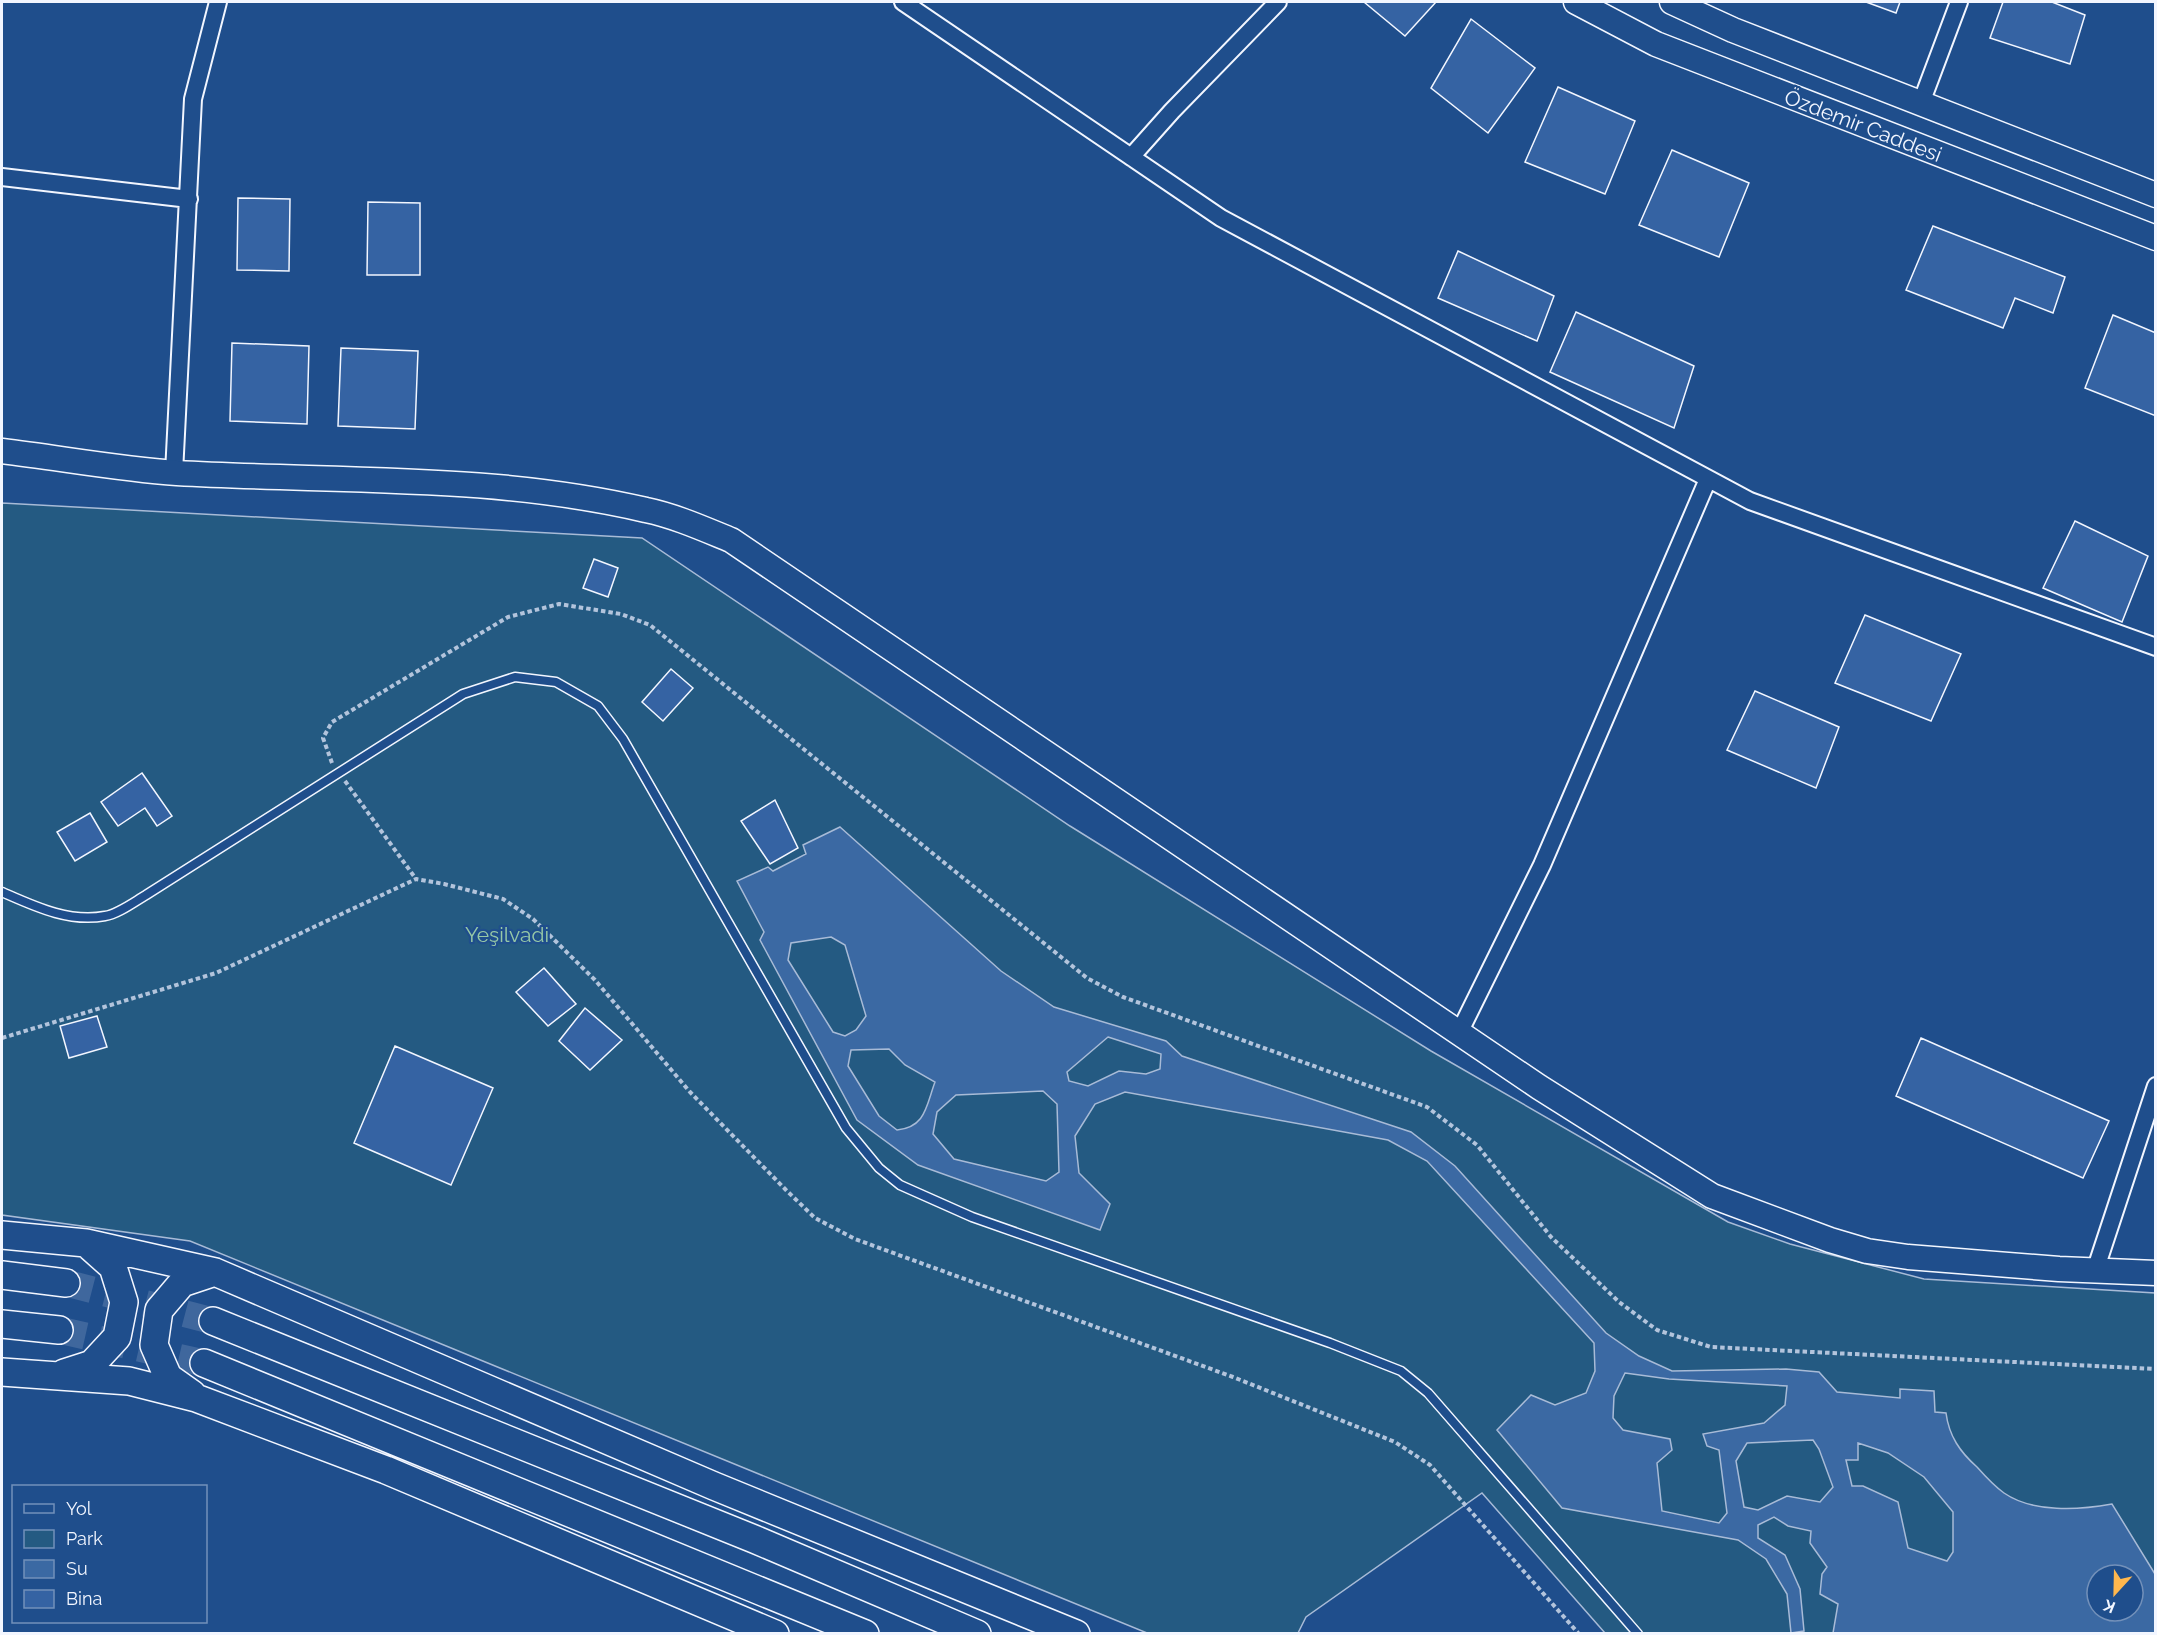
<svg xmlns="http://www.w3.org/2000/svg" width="2157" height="1635" font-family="Raleway,sans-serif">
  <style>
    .green { fill: #245a82; stroke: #a8bbd7; stroke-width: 1.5; fill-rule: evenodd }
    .water { fill: #3b69a3; stroke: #a8bbd7; stroke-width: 1.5; fill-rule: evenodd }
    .building { fill: #3563a3; stroke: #f2f6ff; stroke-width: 1.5 }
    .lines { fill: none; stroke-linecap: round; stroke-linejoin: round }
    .primary-tunnel { stroke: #3f679d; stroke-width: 27; stroke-dasharray: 27 14; stroke-linecap: butt }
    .lane-casing { stroke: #f2f6ff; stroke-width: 11 }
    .street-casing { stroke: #f2f6ff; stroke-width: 20 }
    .secondary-casing { stroke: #f2f6ff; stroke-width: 27 }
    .primary-casing { stroke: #f2f6ff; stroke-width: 30 }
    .path { stroke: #b3c4dc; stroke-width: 4; stroke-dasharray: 4.5 3; stroke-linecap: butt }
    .lane { stroke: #1f4e8c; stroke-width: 8 }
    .street { stroke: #1f4e8c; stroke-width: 16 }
    .secondary { stroke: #1f4e8c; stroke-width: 24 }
    .primary { stroke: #1f4e8c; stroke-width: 27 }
    .labels { text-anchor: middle; stroke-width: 4.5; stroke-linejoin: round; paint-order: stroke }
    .street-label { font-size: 21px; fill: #f2f6ff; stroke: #1f4e8c }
    .park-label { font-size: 21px; fill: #97c8a6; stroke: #1f4e8c }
  </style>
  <rect width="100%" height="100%" fill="#1f4e8c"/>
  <path class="green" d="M 2,503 L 642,538 L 1070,826 L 1431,1051 L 1728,1222 L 1790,1244 L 1924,1279 L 2155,1293 L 2155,1633 L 1605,1633 L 1482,1493 L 1306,1617 L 1298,1633 L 1147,1633 L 190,1241 L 2,1215 ZM 2097,1575 L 2133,1575 L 2133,1611 L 2097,1611 Z"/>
  <path class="water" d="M 840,827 L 1001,971 L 1054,1007 L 1166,1041 L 1182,1056 L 1411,1132 L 1455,1166 L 1606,1333 L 1639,1356 L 1672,1371 L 1786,1369 L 1819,1372 L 1837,1392 L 1900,1398 L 1900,1389 L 1934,1391 L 1935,1412 L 1946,1413 C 1949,1436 1960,1452 1977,1467 C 1985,1476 1994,1486 2004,1493 C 2033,1513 2079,1510 2112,1504 L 2155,1574 L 2155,1633 L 1833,1633 L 1838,1604 L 1820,1594 L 1822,1574 L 1827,1567 L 1810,1543 L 1811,1531 L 1788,1526 L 1774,1517 L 1758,1525 L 1758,1538 L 1785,1555 L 1800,1589 L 1804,1631 L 1791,1633 L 1787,1594 L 1766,1559 L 1738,1540 L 1562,1508 L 1497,1430 L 1531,1395 L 1555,1405 L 1586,1393 L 1595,1371 L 1594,1343 L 1427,1161 L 1388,1140 L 1125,1092 L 1095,1104 L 1075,1136 L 1079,1173 L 1110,1204 L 1100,1230 L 918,1165 L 857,1120 L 760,940 L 764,932 L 737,881 L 768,867 L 773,871 L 806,854 L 803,845 ZM 831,937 L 845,945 L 866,1016 L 856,1030 L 845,1036 L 833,1032 L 788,960 L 791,943 ZM 1108,1037 L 1161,1054 L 1160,1069 L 1146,1074 L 1119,1071 L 1088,1086 L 1069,1081 L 1067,1072 ZM 889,1049 L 905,1065 L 935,1082 C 926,1106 926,1127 897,1130 L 879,1116 L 848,1066 L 851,1050 ZM 1043,1091 L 1057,1104 L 1059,1172 L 1046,1181 L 954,1159 L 933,1134 L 937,1112 L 956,1095 ZM 1625,1373 L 1669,1379 L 1787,1386 L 1785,1405 L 1764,1423 L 1703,1434 L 1707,1446 L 1719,1450 L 1727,1513 L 1719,1523 L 1662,1511 L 1657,1463 L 1672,1450 L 1670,1439 L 1623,1430 L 1613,1418 L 1614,1396 ZM 1813,1440 L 1819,1449 L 1833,1487 L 1820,1502 L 1787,1496 L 1758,1510 L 1744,1507 L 1736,1461 L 1747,1443 ZM 1858,1443 L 1888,1453 L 1924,1477 L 1953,1512 L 1953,1552 L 1947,1561 L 1908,1548 L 1898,1502 L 1863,1486 L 1852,1486 L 1846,1460 L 1858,1460 ZM 2097,1575 L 2133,1575 L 2133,1611 L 2097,1611 Z"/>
  <path class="building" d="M 1364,2 L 1436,2 L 1405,36 Z
    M 1866,2 L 1900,2 L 1896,13 Z
    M 2003,2 L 2052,2 L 2085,15 L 2070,64 L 1990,38 Z
    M 1471,19 L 1535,68 L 1488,133 L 1431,88 Z
    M 1558,87 L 1635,121 L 1605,194 L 1525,162 Z
    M 1672,150 L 1749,183 L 1719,257 L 1639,225 Z
    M 238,198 L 290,199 L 289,271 L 237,270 Z
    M 368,202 L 420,203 L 420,275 L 367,275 Z
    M 1933,226 L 2065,277 L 2053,313 L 2015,298 L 2003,328 L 1906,290 Z
    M 1458,251 L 1554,296 L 1537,341 L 1438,298 Z
    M 1576,312 L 1694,366 L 1674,428 L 1550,372 Z
    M 2113,315 L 2156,333 L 2156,416 L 2085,388 Z
    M 232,343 L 309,346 L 307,424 L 230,421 Z
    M 341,348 L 418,351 L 415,429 L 338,426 Z
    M 2075,521 L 2148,556 L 2122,622 L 2043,588 Z
    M 594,559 L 618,568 L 608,597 L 583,588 Z
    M 1865,615 L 1961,654 L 1931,721 L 1835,683 Z
    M 671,669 L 693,688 L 663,721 L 642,702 Z
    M 1755,691 L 1839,727 L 1816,788 L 1727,750 Z
    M 142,773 L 172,816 L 157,826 L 145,808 L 118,826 L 101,802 Z
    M 775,800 L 798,848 L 770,864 L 741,821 Z
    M 90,813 L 107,842 L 75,861 L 57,832 Z
    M 544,968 L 576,1004 L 548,1026 L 516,992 Z
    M 585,1008 L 622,1040 L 590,1070 L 559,1041 Z
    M 97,1016 L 107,1047 L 69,1058 L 60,1026 Z
    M 1921,1038 L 2109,1121 L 2083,1178 L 1896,1096 Z
    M 395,1046 L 493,1088 L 451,1185 L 354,1143 Z"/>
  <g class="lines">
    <path class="primary-tunnel" d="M 66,1283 L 213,1321
      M 59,1330 L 204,1363"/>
    <defs>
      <path id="lane" d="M 2,892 C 34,906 69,923 105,916 C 118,914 134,902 146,895 L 463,694 L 515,677 L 556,682 L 598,706 L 623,739 L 846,1128 L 879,1168 L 900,1185 L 972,1217 L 1330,1343 L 1401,1371 L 1428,1393 L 1638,1634"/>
      <path id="street" d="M 903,2 L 1221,218 L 1750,501 L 2156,647
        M 1921,103 L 1959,2
        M 1131,157 L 1172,111 L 1278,2
        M 2,177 L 189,199
        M 174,473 L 193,99 L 218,2
        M 1459,1033 L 1542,865 L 1708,479
        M 2095,1271 L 2156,1086"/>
      <path id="secondary" d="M 1576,2 L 1656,44 L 2156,238
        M 1672,2 L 1733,30 L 2156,195
        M 2,451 C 60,458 119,469 177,473 C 333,482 493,474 646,510 C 675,516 704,529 731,540 L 1539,1087 L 1712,1196 L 1830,1240 L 1867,1251 L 1908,1257 L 2059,1269 L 2156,1273"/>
      <path id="primary" d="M 2,1235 L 86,1243 L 215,1272 L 714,1486 L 1076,1634
        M 2,1275 L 66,1283
        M 213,1321 L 754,1539 L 977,1634
        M 2,1324 L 59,1330
        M 204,1363 L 865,1634
        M 2,1372 L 129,1381 L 196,1398 L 386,1470 L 775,1634
        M 64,1373 L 92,1364 L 117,1337 L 124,1302 L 113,1267 L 86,1243
        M 192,1394 L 168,1377 L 154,1345 L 159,1310 L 182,1283 L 215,1272"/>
    </defs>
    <use href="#lane" class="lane-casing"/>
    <use href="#street" class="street-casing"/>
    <use href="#secondary" class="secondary-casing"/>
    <use href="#primary" class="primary-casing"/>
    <path class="path" d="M 332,763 L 323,738 L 332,722 L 508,617 L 559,604 L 621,614 L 650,625 L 1087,978 L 1123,997 L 1427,1107 L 1477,1145 L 1551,1237 L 1619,1302 L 1657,1330 L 1711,1347 L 2156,1369
      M 345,781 L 416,879
      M 2,1038 L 216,973 L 416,879 L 444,884 L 503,899 L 533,919 L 595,980 L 690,1092 L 786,1190 L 815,1218 L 855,1239 L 1233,1377 L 1395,1442 L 1430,1465 L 1579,1634"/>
    <use href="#lane" class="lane"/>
    <use href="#street" class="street"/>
    <use href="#secondary" class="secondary"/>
    <use href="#primary" class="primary"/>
  </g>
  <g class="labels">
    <g class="street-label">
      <text transform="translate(1863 126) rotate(21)" y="7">Özdemir Caddesi</text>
    </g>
    <g class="park-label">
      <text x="507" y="942">Yeşilvadi</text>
    </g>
  </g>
  <rect width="2157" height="1635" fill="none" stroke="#f2f6ff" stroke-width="6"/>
  <rect x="12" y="1485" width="195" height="138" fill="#1f4e8c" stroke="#7391ba" stroke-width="1.5"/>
  <rect x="24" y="1504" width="30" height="9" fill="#1f4e8c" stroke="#7391ba" stroke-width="1.5"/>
  <text x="66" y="1515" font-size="18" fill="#f2f6ff">Yol</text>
  <rect x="24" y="1530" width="30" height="18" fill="#245a82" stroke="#7391ba" stroke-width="1.5"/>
  <text x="66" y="1545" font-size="18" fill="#f2f6ff">Park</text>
  <rect x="24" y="1560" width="30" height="18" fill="#3b69a3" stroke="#7391ba" stroke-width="1.5"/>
  <text x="66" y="1575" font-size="18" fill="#f2f6ff">Su</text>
  <rect x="24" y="1590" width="30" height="18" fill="#3563a3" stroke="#7391ba" stroke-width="1.5"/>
  <text x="66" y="1605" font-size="18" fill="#f2f6ff">Bina</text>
  <g transform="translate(2115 1593) rotate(202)"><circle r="28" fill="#1f4e8c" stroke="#7391ba" stroke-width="1.5"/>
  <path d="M0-4.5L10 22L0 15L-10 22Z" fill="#ffb74d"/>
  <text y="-9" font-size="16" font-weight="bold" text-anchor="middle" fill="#f2f6ff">K</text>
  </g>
</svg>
